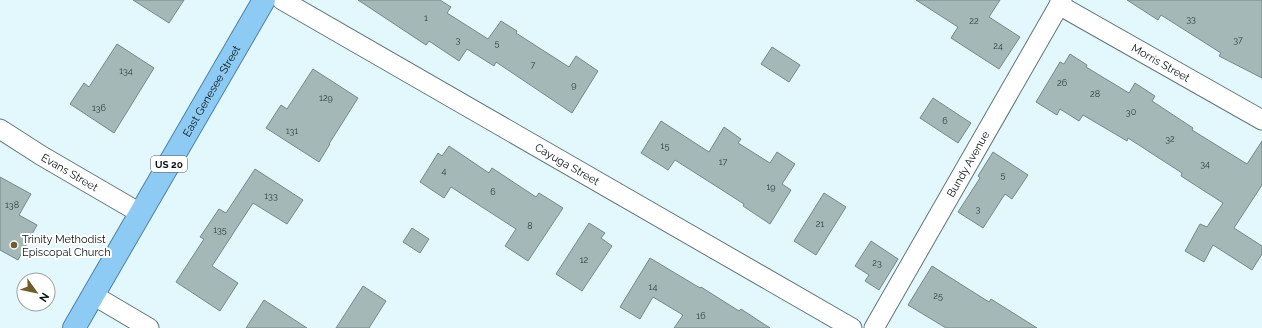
<svg xmlns="http://www.w3.org/2000/svg" width="1262" height="328" font-family="Raleway,sans-serif">
  <style>
    .building { fill: #a4b9b7; stroke: #758a88 }
    .lines { fill: none; stroke-linecap: round; stroke-linejoin: round }
    .minor-casing { stroke: #63767b; stroke-width: 21 }
    .trunk-casing { stroke: #4e82a4; stroke-width: 24 }
    .minor { stroke: #fff; stroke-width: 19 }
    .trunk { stroke: #8ecbf4; stroke-width: 22 }
    .poi-dot { fill: #6f5d2b; stroke: #fff; stroke-width: 1.5 }
    .labels { text-anchor: middle; stroke-width: 4; stroke-linejoin: round; paint-order: stroke }
    .number-label { font-size: 9px; fill: #303c3d }
    .shield { fill: #fff; stroke: #54595a; stroke-width: 1 }
    .shield-label { font-size: 10px; font-weight: bold; fill: #0a1214 }
    .street-label { font-size: 11px; fill: #0a1214; stroke: #fff }
    .poi-label { font-size: 11px; fill: #0a1214; stroke: #fff; text-anchor: start }
  </style>
  <rect width="100%" height="100%" fill="#e2f8fd"/>
  <path class="building" d="M 133,0 L 184,0 L 169,23 Z
    M 358,0 L 440,0 L 451,7 L 447,13 L 488,39 L 501,21 L 517,31 L 516,33 L 569,67 L 576,56 L 598,71 L 572,113 L 496,62 L 494,66 L 467,49 L 459,61 L 429,41 L 426,45 Z
    M 916,0 L 1000,0 L 989,17 L 1020,37 L 999,69 L 951,38 L 958,27 Z
    M 1127,0 L 1262,0 L 1262,78 L 1219,56 L 1221,53 L 1161,15 L 1158,20 Z
    M 117,44 L 154,68 L 114,133 L 70,104 L 84,83 L 89,87 Z
    M 772,47 L 800,65 L 789,82 L 761,64 Z
    M 1070,54 L 1087,65 L 1086,67 L 1129,93 L 1135,83 L 1155,96 L 1152,101 L 1193,128 L 1192,130 L 1247,164 L 1262,141 L 1262,185 L 1234,228 L 1262,246 L 1262,254 L 1252,270 L 1213,245 L 1204,262 L 1185,251 L 1200,224 L 1207,227 L 1223,203 L 1181,176 L 1182,173 L 1128,138 L 1127,141 L 1083,115 L 1079,121 L 1060,109 L 1057,115 L 1036,102 L 1060,62 L 1064,64 Z
    M 313,69 L 358,98 L 329,144 L 330,144 L 319,162 L 266,128 L 281,105 L 287,109 Z
    M 933,98 L 971,123 L 958,143 L 920,118 Z
    M 661,121 L 709,152 L 724,127 L 741,139 L 738,143 L 770,163 L 777,152 L 795,164 L 782,184 L 791,190 L 770,224 L 743,206 L 744,204 L 675,160 L 668,170 L 641,153 Z
    M 449,146 L 489,173 L 492,168 L 536,197 L 539,193 L 563,208 L 528,261 L 505,246 L 516,229 L 451,187 L 444,198 L 420,182 L 438,153 L 442,156 Z
    M 993,152 L 1028,175 L 1012,199 L 1005,194 L 983,228 L 958,212 L 980,178 L 978,176 Z
    M 255,169 L 303,200 L 287,224 L 253,203 L 212,266 L 238,283 L 220,311 L 176,282 L 204,239 L 200,237 L 219,209 L 226,213 Z
    M 0,177 L 31,194 L 19,215 L 37,225 L 18,260 L 0,250 Z
    M 824,193 L 846,207 L 816,255 L 794,241 Z
    M 589,223 L 605,233 L 601,238 L 612,246 L 582,291 L 556,274 Z
    M 412,228 L 429,239 L 420,253 L 403,242 Z
    M 871,241 L 898,259 L 879,290 L 865,281 L 869,275 L 855,266 Z
    M 650,258 L 700,288 L 701,287 L 739,311 L 741,309 L 770,328 L 674,328 L 683,315 L 653,297 L 640,319 L 620,307 Z
    M 932,266 L 989,302 L 991,299 L 1037,328 L 946,328 L 908,305 Z
    M 363,286 L 386,301 L 369,328 L 336,328 Z
    M 264,300 L 307,328 L 246,328 Z"/>
  <g class="lines">
    <defs>
      <g id="minor">
        <path id="s1" d="M 282,0 L 852,328"/>
        <path id="s2" d="M 1059,5 L 1262,120"/>
        <path id="s3" d="M 0,129 L 42,156 L 140,213"/>
        <path d="M 93,295 L 149,328"/>
        <path id="s4" d="M 874,328 L 1062,0"/>
      </g>
      <g id="trunk">
        <path id="s5" d="M 74,328 L 264,0"/>
      </g>
    </defs>
    <use href="#minor" class="minor-casing"/>
    <use href="#trunk" class="trunk-casing"/>
    <use href="#minor" class="minor"/>
    <use href="#trunk" class="trunk"/>
  </g>
  <circle class="poi-dot" cx="14" cy="245" r="4"/>
  <g class="labels">
    <g class="number-label">
      <text x="426" y="21">1</text>
      <text x="1191" y="22">33</text>
      <text x="974" y="24">22</text>
      <text x="458" y="43">3</text>
      <text x="1238" y="43">37</text>
      <text x="497" y="46">5</text>
      <text x="998" y="49">24</text>
      <text x="533" y="68">7</text>
      <text x="126" y="74">134</text>
      <text x="1062" y="86">26</text>
      <text x="574" y="88">9</text>
      <text x="1095" y="97">28</text>
      <text x="326" y="101">129</text>
      <text x="99" y="111">136</text>
      <text x="1131" y="115">30</text>
      <text x="945" y="124">6</text>
      <text x="292" y="134">131</text>
      <text x="1170" y="142">32</text>
      <text x="665" y="149">15</text>
      <text x="723" y="165">17</text>
      <text x="1205" y="167">34</text>
      <text x="444" y="174">4</text>
      <text x="1003" y="178">5</text>
      <text x="771" y="190">19</text>
      <text x="493" y="195">6</text>
      <text x="271" y="199">133</text>
      <text x="12" y="208">138</text>
      <text x="978" y="212">3</text>
      <text x="820" y="227">21</text>
      <text x="530" y="229">8</text>
      <text x="220" y="233">135</text>
      <text x="584" y="263">12</text>
      <text x="877" y="266">23</text>
      <text x="653" y="290">14</text>
      <text x="938" y="299">25</text>
      <text x="701" y="319">16</text>
    </g>
    <rect class="shield" x="151" y="156" width="36" height="16" rx="3"/>
    <g class="shield-label">
      <text x="169" y="168">US 20</text>
    </g>
    <g class="street-label">
      <text dy="4" stroke="none"><textPath href="#s2" startOffset="117">Morris Street</textPath></text>
      <text dy="4" stroke="none"><textPath href="#s5" startOffset="274">East Genesee Street</textPath></text>
      <text dy="4" stroke="none"><textPath href="#s1" startOffset="329">Cayuga Street</textPath></text>
      <text dy="4" stroke="none"><textPath href="#s4" startOffset="189">Bundy Avenue</textPath></text>
      <text dy="4" stroke="none"><textPath href="#s3" startOffset="82">Evans Street</textPath></text>
    </g>
    <g class="poi-label">
      <text x="22" y="243">Trinity Methodist<tspan x="22" dy="13">Episcopal Church</tspan></text>
    </g>
  </g>
  <g transform="translate(36 292) rotate(123)"><circle r="19" fill="#ffffff" stroke="#9da0a1"/>
  <path d="M0-3L7 15L0 10L-7 15Z" fill="#6f5d2b"/>
  <text y="-6" font-size="11" font-weight="bold" text-anchor="middle" fill="#0a1214">N</text>
  </g>
</svg>
